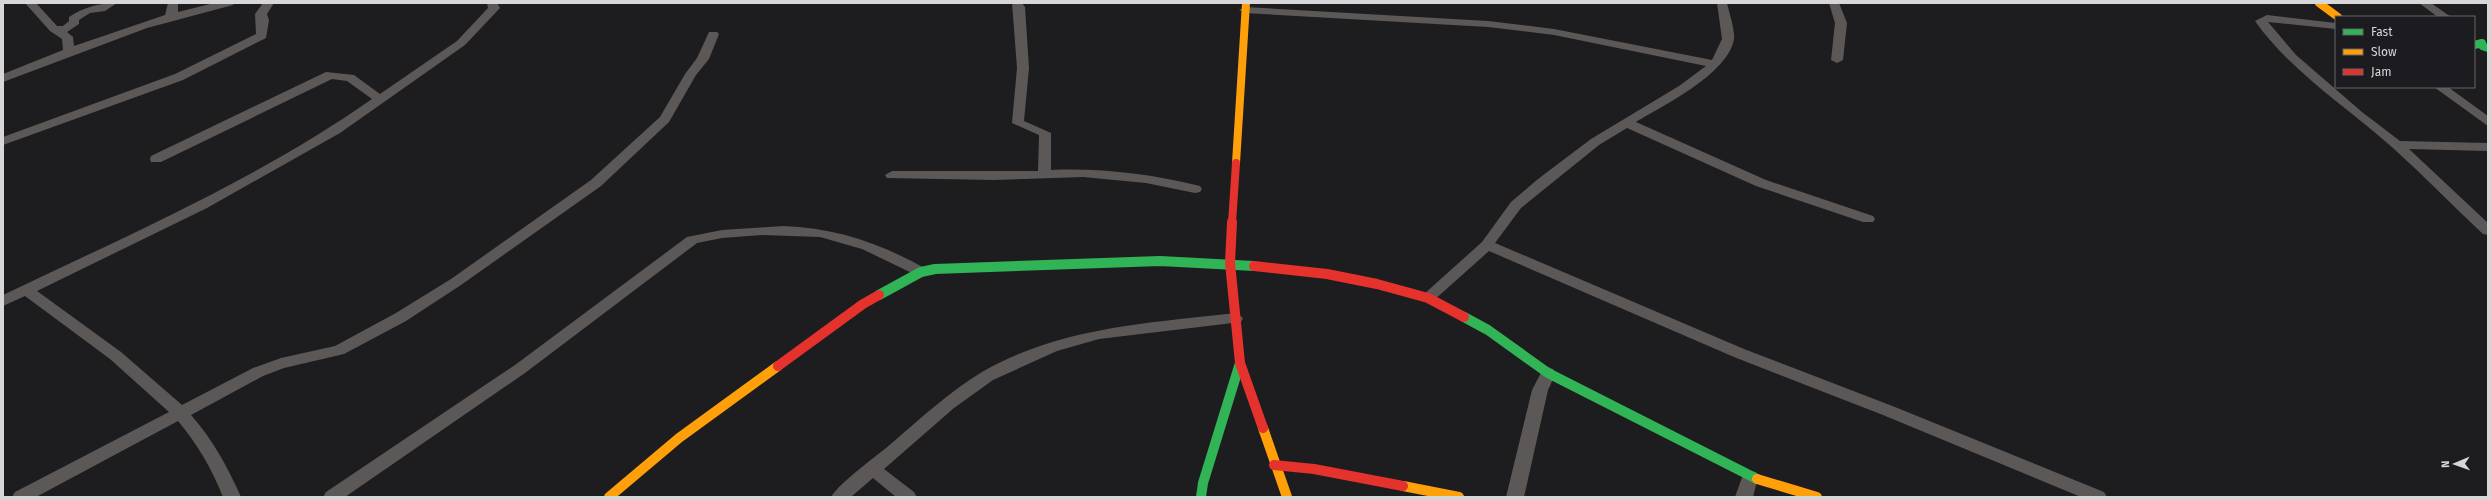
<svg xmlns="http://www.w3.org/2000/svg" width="2491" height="500" font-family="'Fira Sans',sans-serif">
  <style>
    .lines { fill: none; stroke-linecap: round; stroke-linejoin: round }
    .street { fill: #5c5857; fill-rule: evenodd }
    .fast-far1 { stroke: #30b455; stroke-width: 8 }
    .fast { stroke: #30b455; stroke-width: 10 }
    .slow-far1 { stroke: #ff9f0a; stroke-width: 8 }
    .slow { stroke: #ff9f0a; stroke-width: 10 }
    .jam-far1 { stroke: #e5322d; stroke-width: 8 }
    .jam { stroke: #e5322d; stroke-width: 10 }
  </style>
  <rect width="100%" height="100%" fill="#1d1d1f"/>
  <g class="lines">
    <path class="street" d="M 25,3 L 36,3 L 57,26 L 63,26 L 69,21 L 69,17 C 84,7 100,3 117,3 L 105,11 L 90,13 L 79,20 L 79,24 L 67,32 L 73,37 L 74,46 L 165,15 L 168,3 L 178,3 L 178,12 L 214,3 L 234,3 L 233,5 L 147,28 L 3,82 L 3,74 L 63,50 L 62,39 L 50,31 Z
      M 263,3 L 274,3 L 267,14 L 269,20 L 266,38 L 183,80 L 3,145 L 3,137 L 175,74 L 256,34 L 255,14 Z
      M 487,3 L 497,3 L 500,8 L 465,45 L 340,133 L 207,208 L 37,291 L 121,352 L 182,405 L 253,368 L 281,358 L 335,346 L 396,313 L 451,279 L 591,180 L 660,117 L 685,74 L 697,58 L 709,32 L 717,32 L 719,34 L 709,59 L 696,75 L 669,122 L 601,186 L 461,285 L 406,321 L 344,354 L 284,368 L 263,376 L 191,415 C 213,440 227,466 241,497 L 223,497 C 212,469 198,445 178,421 L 36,497 L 12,497 L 15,492 L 169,412 L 110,359 L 25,296 L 3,306 L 3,295 C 128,235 258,179 372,99 L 347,81 L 332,79 L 161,162 L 151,162 L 150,159 L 151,156 L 326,72 L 354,75 L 380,94 L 457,41 L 488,8 Z
      M 1012,3 L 1022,3 L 1025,7 L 1029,68 L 1024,121 L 1051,133 L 1051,170 C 1101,168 1151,174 1200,186 L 1202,189 L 1200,192 L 1195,193 L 1146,183 L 1083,177 L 994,180 L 887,178 L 885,175 L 892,171 L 1038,171 L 1039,135 L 1012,123 L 1017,68 Z
      M 1717,3 L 1727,3 C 1729,13 1735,29 1734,39 C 1728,74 1664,105 1636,122 L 1766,180 L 1873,216 L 1875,219 L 1873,222 L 1863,222 L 1756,186 L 1627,128 L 1599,145 L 1521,208 L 1495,243 L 1744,349 L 1895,407 L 2104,492 L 2107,497 L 2081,497 L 1883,415 L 1734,357 L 1489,251 L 1433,301 L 1423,301 L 1421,298 L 1423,295 L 1482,242 L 1511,202 L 1538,179 L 1591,139 L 1679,86 L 1706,66 L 1554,35 L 1488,27 L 1245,13 L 1239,10 L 1245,7 L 1488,21 L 1554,29 L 1712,60 L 1722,39 Z
      M 1829,3 L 1839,3 L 1847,23 L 1843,60 L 1837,63 L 1831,60 L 1835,23 Z
      M 2419,3 L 2431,3 L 2451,17 L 2438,17 Z
      M 2267,15 L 2336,23 L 2336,29 L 2268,22 L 2296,55 L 2362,112 L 2400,141 L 2488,143 L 2488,151 L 2409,149 L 2488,223 L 2488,235 L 2483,234 C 2453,206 2424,176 2393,148 C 2347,107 2291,72 2255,21 Z
      M 2434,87 L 2448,87 L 2488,116 L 2488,126 Z
      M 783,226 C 836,228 880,243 926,269 L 928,272 L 926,275 L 916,275 L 862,249 L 820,237 L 762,235 L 722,238 L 697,243 L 525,373 L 345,497 L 323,497 L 326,492 L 515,365 L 687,237 L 722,230 Z
      M 1236,313 L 1243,318 L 1241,322 L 1099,339 L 1057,351 L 993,380 L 954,408 L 884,469 L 914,492 L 917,497 L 896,497 L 873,478 L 851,497 L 831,497 C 840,482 877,456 892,443 C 921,418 949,392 982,372 C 1060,327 1149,323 1236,313 Z
      M 1548,367 L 1553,369 L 1556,373 L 1548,390 L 1524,497 L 1506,497 L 1532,390 L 1543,369 Z
      M 1750,471 L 1756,472 L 1758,477 L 1753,497 L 1735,497 L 1744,472 Z"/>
    <path class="fast-far1" d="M 2474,45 L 2482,43 L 2482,46 L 2488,48"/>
    <path class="fast" d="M 879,295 L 921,272 L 935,269 L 1160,261 L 1254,266
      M 1464,317 L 1488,330 L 1548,373 L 1757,479
      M 1201,497 L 1203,483 L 1240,363"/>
    <path class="slow-far1" d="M 2319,3 L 2338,17
      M 1236,163 L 1246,3"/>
    <path class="slow" d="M 1263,428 L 1287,497
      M 1757,479 L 1817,497
      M 1403,486 L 1459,497
      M 609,497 L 679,438 L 778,366"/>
    <path class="jam-far1" d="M 1232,223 L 1236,163"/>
    <path class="jam" d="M 1232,222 L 1230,263 L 1240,363 L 1263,428
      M 1254,266 L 1327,274 L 1377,284 L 1428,298 L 1464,317
      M 778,366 L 863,304 L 879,295
      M 1274,465 L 1314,469 L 1403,486"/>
  </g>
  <rect width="2491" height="500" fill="none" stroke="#d7d7da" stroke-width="8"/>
  <rect x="2335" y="16" width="140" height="72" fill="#1c1c20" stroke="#67676a"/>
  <rect x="2343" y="29" width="20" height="6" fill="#30b455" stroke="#67676a"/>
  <text x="2371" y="36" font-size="12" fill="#d7d7da">Fast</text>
  <rect x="2343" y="49" width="20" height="6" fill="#ff9f0a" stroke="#67676a"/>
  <text x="2371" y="56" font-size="12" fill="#d7d7da">Slow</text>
  <rect x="2343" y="69" width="20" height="6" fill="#e5322d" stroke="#67676a"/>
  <text x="2371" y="76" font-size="12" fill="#d7d7da">Jam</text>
  <g transform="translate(2455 464) rotate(268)" stroke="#1c1c20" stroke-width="3" paint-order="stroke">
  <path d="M0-3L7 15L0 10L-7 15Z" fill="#d7d7da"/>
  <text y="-6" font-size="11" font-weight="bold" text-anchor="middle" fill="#d7d7da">N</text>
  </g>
</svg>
